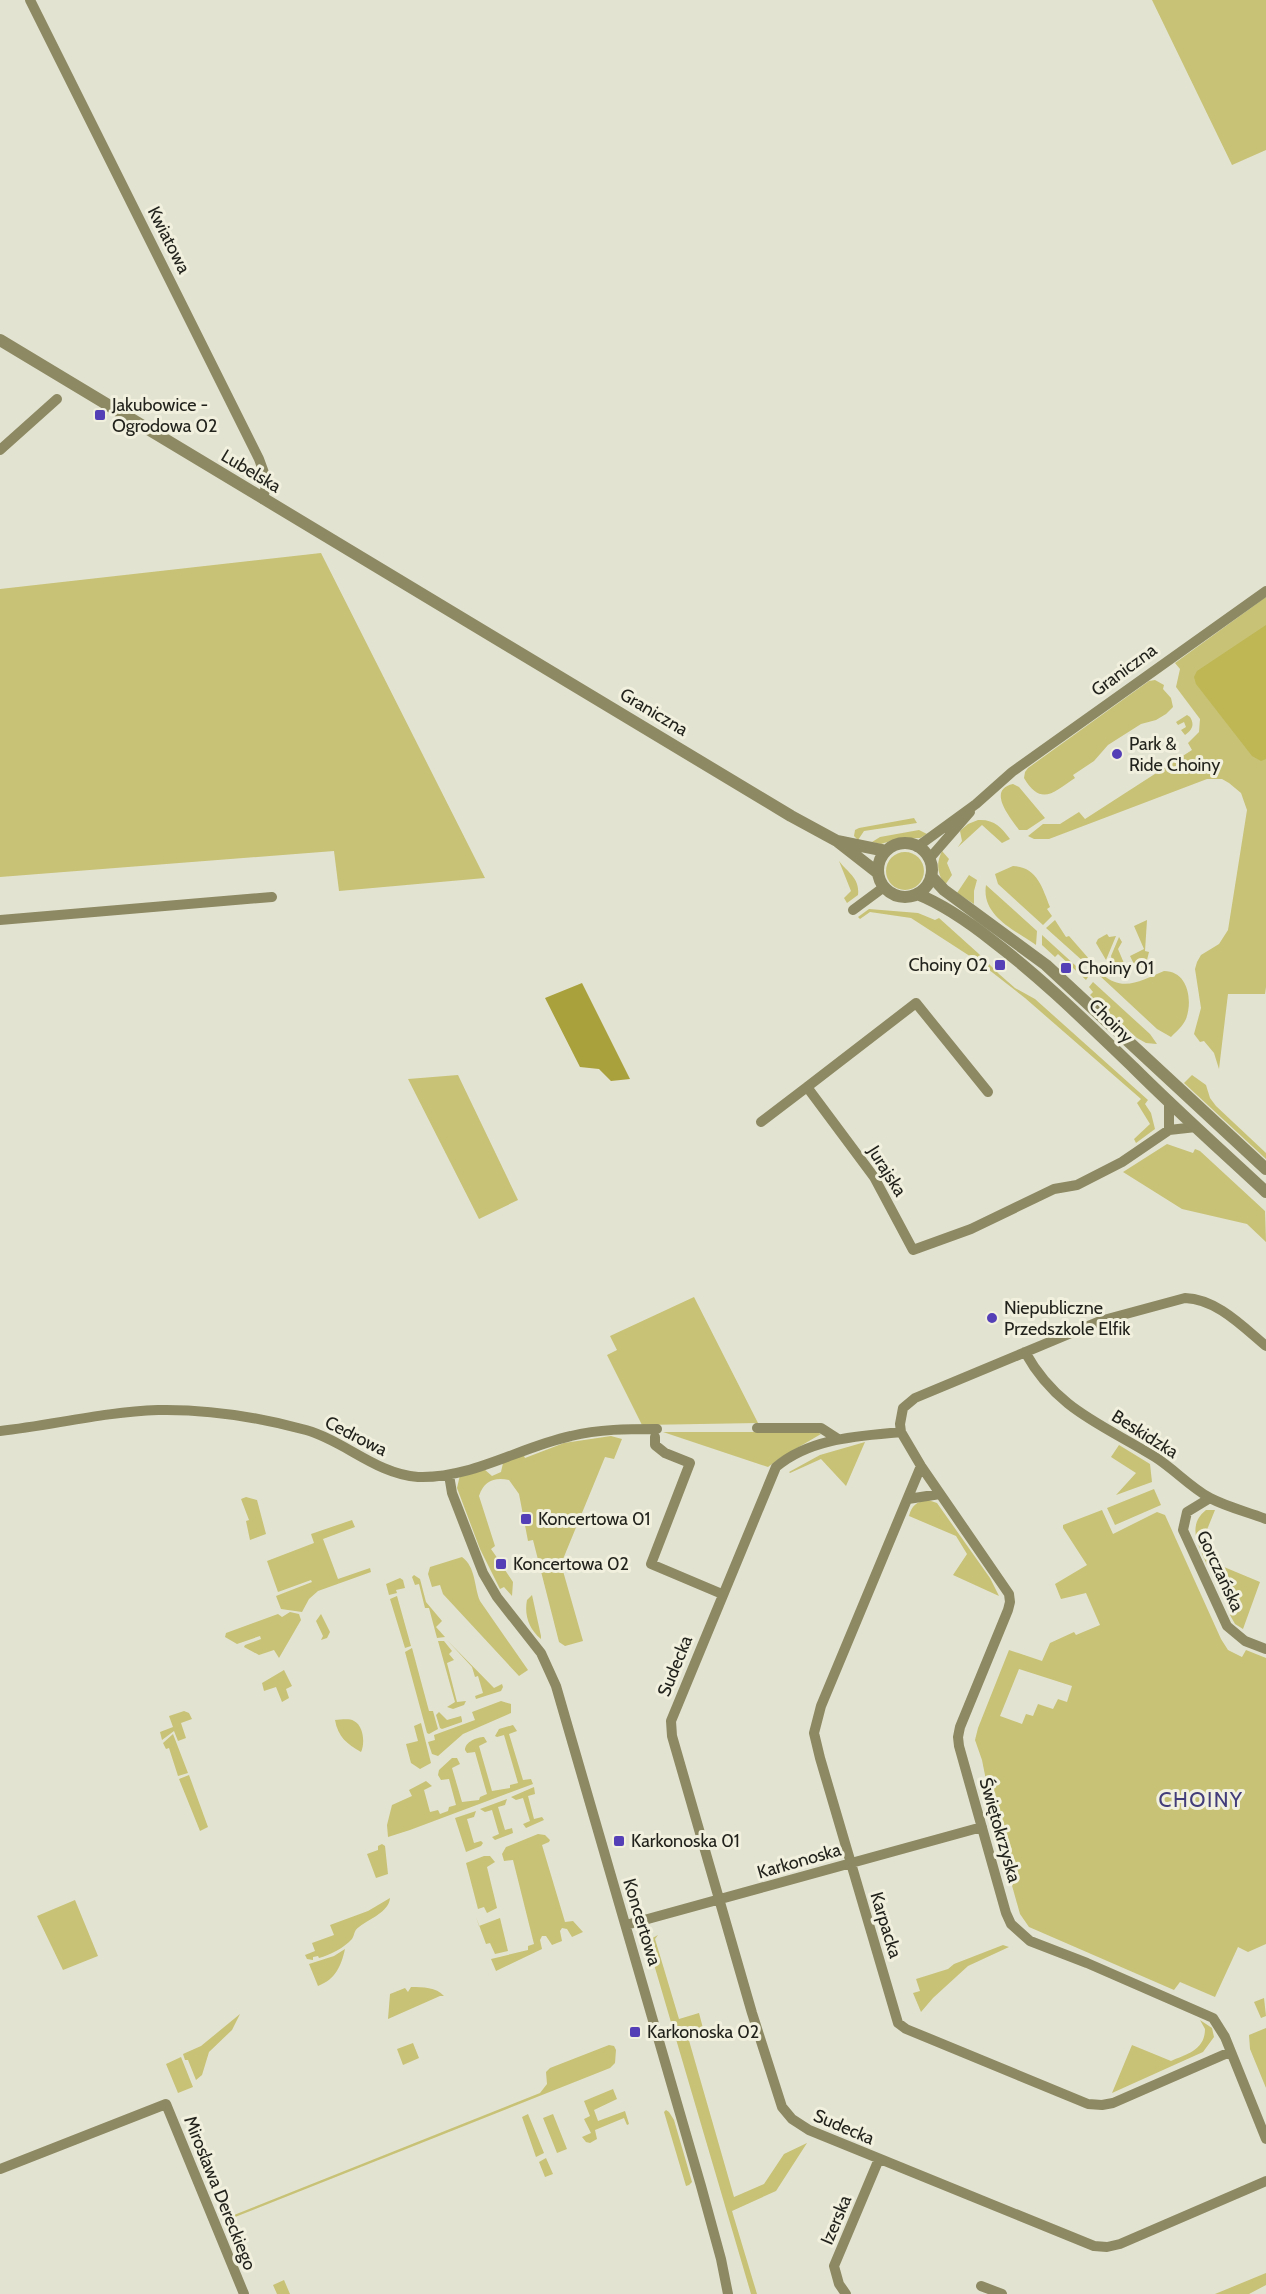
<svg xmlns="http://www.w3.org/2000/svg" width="1266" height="2294" font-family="Cabin,sans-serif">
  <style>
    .green { fill: #c7c276; fill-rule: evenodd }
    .forest { fill: #a9a13c }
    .water { fill: #bfb754 }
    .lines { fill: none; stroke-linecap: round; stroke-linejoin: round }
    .minor { stroke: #8c8963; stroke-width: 10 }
    .tertiary { stroke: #8c8963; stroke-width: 12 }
    .poi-dot { fill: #543fb7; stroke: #f1f0de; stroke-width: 2 }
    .labels { text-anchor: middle; stroke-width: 6; stroke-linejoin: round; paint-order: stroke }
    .street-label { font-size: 18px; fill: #23231d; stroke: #f1f0de }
    .poi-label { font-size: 18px; fill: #23231d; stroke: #f1f0de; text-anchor: start }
    .quarter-label { font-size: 21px; letter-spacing: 1.5px; fill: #423d7a; stroke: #f1f0de }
  </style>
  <rect width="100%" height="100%" fill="#e3e3d1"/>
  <path class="green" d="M 1152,0 L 1266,0 L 1266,150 L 1232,165 Z
    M 321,553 L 485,878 L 339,891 L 334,851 L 0,877 L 0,589 Z
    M 1266,597 L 1266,987 L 1265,994 L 1228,994 L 1219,1069 L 1214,1053 L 1204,1041 L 1200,1042 L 1194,1034 L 1201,1008 L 1195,969 L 1197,962 L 1201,955 L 1219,944 L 1228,930 L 1247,810 L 1241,793 L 1229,783 L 1222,779 L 1207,779 L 1049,839 L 1034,839 L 1028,836 L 1043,824 L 1060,824 L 1079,812 L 1085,819 L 1192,750 L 1188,743 L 1199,732 L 1200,719 L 1176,687 L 1180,669 L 1175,663 Z
    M 1155,680 L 1164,685 L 1163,689 L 1171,698 L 1173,707 L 1166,714 L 1156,720 L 1141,724 L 1108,745 L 1094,761 L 1073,775 L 1075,778 C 1054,792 1041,807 1024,778 L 1025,772 L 1028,768 L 1149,681 Z
    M 1187,715 L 1190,717 C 1195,725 1192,730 1185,735 L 1181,730 L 1186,727 L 1184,722 L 1178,725 L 1176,722 Z
    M 1013,784 L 1019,787 L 1045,818 L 1027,830 L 1019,830 C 1011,818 986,790 1013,784 Z
    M 914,818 L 917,823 L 864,831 L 858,840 L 854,836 L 855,830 L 859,828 Z
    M 978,820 C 994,819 1001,827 1010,839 L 1002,843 L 982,825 L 958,847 L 962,841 L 960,831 L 968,824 Z
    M 919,830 L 927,834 L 920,838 L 897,839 L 881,844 L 872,842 L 880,837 Z
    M 942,851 L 949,859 L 947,863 L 952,875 L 945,885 C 937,873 936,864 942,851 Z
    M886 871a19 19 0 1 1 38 0a19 19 0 1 1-38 0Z
    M 839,861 C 848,873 860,878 858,895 L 847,903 L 844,898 L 851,891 Z
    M 1013,866 C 1037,867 1042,887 1050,907 L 1047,909 L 1052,916 L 1043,925 L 998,884 L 995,874 Z
    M 969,875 L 977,880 L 974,891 L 974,904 L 957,893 Z
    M 986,885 L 1037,931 L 1036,945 C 1015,930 981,916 986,885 Z
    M 869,909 L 918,913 L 935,920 L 939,918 L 979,954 L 999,974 L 1015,988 L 1035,999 L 1148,1100 L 1145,1104 L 1151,1113 L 1155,1129 L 1136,1143 L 1134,1139 L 1150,1124 L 1137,1103 L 1141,1099 L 1025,998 L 979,962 L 911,918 L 870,912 L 860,919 L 858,917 Z
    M 1055,920 L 1066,937 L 1069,936 L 1097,968 L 1094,971 L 1046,928 Z
    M 1147,920 L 1145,951 L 1149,952 L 1147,960 L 1140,969 L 1135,966 L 1130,956 L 1144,949 L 1134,926 Z
    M 1107,934 L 1109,937 L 1116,936 L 1106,960 L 1096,943 L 1098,939 Z
    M 1042,935 L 1088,977 L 1086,980 L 1058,954 L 1055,957 L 1042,945 Z
    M 1119,937 L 1122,942 L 1118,949 L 1126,968 L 1123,971 L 1112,967 L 1113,964 L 1111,956 Z
    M 1164,971 C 1188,971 1193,1000 1186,1019 C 1183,1026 1176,1032 1171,1037 L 1157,1029 L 1100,976 L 1102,974 C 1123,993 1142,980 1164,971 Z
    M 1093,982 L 1150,1034 L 1157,1044 L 1146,1043 L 1137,1038 L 1090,995 L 1093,992 L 1089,987 Z
    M 458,1075 L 518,1200 L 479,1219 L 408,1079 Z
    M 1192,1075 L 1206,1085 L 1210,1098 L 1216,1106 L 1266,1153 L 1266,1159 L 1184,1083 Z
    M 1167,1144 L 1193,1153 L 1195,1149 L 1200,1151 L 1265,1211 L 1266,1242 L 1247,1224 L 1182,1209 L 1123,1172 Z
    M 694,1297 L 758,1423 L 642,1425 L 607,1355 L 617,1350 L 610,1336 Z
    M 663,1432 L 817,1432 L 821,1434 L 780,1458 L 768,1467 Z
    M 611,1436 L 622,1439 L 614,1459 L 605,1457 L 561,1564 L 583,1641 L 565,1646 L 559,1642 L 533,1540 L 528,1541 L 519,1494 L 509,1480 C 494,1477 484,1481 479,1496 L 495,1546 L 491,1549 L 498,1559 L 496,1562 L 503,1571 L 505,1570 L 513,1582 L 512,1596 L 504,1587 L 500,1589 L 480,1549 L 457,1488 L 460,1475 L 484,1469 L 492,1476 L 501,1472 L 503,1463 L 523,1454 L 525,1458 L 564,1443 Z
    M 865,1442 L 846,1486 L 821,1459 L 790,1473 L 789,1472 L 820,1455 Z
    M 1119,1445 L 1150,1464 L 1152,1482 L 1116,1495 L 1136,1473 L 1111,1457 Z
    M 1154,1489 L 1161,1505 L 1115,1525 L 1107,1508 Z
    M 246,1497 L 257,1500 L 266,1534 L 250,1540 L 246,1521 L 249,1520 L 241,1499 Z
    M 928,1500 L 937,1503 L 990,1578 L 999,1596 L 953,1575 L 967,1554 L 956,1536 L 909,1516 C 912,1505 916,1502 928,1500 Z
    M 1102,1510 L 1113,1534 L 1157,1512 L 1165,1515 L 1221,1639 L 1228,1650 L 1242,1657 L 1246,1650 L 1266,1658 L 1266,1944 L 1248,1952 L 1238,1947 L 1215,1997 L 1180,1982 L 1174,1990 L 1029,1927 L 1020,1914 L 995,1825 L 982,1760 L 975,1740 L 978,1728 L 1009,1650 L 1042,1661 L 1050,1643 L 1074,1632 L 1076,1635 L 1100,1625 L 1086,1593 L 1061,1599 L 1055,1584 L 1087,1565 L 1063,1528 L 1063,1525 ZM 1019,1669 L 1072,1686 L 1067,1702 L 1058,1699 L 1053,1709 L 1038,1704 L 1033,1716 L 1026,1714 L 1022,1724 L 1000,1716 Z
    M 1206,1510 L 1215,1510 L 1202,1542 L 1212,1562 L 1260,1582 L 1243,1629 L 1235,1624 L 1230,1615 L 1236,1603 L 1223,1571 L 1207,1565 C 1199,1546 1186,1526 1206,1510 Z
    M 352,1520 L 355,1527 L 323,1539 L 338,1579 L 370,1568 L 371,1572 L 318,1591 L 309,1599 L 302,1612 L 281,1609 L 276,1596 L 312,1582 L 311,1580 L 278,1592 L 267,1561 L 314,1543 L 311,1534 Z
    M 462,1557 C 476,1567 474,1587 480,1601 L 528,1670 L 519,1676 L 443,1594 L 440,1585 L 432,1587 L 428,1574 L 430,1567 Z
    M 414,1575 L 420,1579 L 426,1602 L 442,1621 L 436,1627 L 445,1637 L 437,1638 L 429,1608 L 425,1608 L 419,1584 L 415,1585 L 412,1577 Z
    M 400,1578 L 403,1580 L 405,1588 L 396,1590 L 397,1593 L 389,1595 L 386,1584 Z
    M 532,1595 L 541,1636 L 541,1639 C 529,1629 524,1615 527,1600 Z
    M 397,1596 L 411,1646 L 405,1648 L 390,1599 Z
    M 290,1612 L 299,1614 L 301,1620 L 279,1658 L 274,1650 L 259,1655 L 244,1647 L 245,1645 L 261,1639 L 260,1636 L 237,1644 L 225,1637 L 226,1633 L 278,1614 L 282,1617 Z
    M 321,1614 L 330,1632 L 327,1638 L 321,1640 L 323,1636 L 316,1621 Z
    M 447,1640 L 494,1688 L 502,1684 L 503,1687 L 501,1691 L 476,1699 L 475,1696 L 483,1693 L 478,1676 L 475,1677 L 472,1667 Z
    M 438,1641 L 444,1641 L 452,1651 L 449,1654 L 454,1660 L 447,1663 L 457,1702 L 466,1701 L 464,1705 L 453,1709 L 447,1707 L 455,1702 Z
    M 412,1648 L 429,1711 L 433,1711 L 438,1729 L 429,1734 L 427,1733 L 405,1652 Z
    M 284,1670 L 292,1686 L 286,1689 L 289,1698 L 282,1702 L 276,1687 L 264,1691 L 262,1683 Z
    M 501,1701 L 511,1704 L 511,1713 L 463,1734 L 438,1756 L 432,1754 L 428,1742 L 435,1740 L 434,1735 L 475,1720 L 472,1712 Z
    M 184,1711 L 189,1713 L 192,1719 L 181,1723 L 186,1738 L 178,1741 L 174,1731 L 162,1740 L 160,1732 L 173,1727 L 169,1716 Z
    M 439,1712 L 447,1720 L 461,1716 L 462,1720 L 462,1722 L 442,1729 L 440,1728 L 436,1715 Z
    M 335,1720 C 340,1720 349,1718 354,1721 C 364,1726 365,1744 361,1752 C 347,1744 338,1737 335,1720 Z
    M 421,1723 L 431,1763 L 420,1769 L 411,1763 L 406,1744 L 418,1741 L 414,1726 Z
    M 513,1725 L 517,1731 L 509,1734 L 523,1780 L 531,1779 L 533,1784 L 410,1830 L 388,1837 L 387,1825 L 392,1805 L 412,1796 L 409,1790 L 426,1781 L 432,1786 L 424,1790 L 430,1812 L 438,1810 L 440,1814 L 448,1811 L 449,1807 L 456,1805 L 449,1779 L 441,1780 L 438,1775 L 439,1770 L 452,1758 L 457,1758 L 460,1764 L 452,1768 L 462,1802 L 479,1800 L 480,1797 L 487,1794 L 475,1752 L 467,1753 L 465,1750 C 465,1742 477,1737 484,1737 L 487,1742 L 479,1746 L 492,1791 L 510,1788 L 510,1785 L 518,1783 L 504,1735 L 497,1737 L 495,1736 L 499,1729 Z
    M 173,1734 L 188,1773 L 178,1776 L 169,1748 L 166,1749 L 163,1743 Z
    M 189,1775 L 208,1827 L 200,1831 L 179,1779 Z
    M 534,1787 L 535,1794 L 528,1796 L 534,1819 L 542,1817 L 544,1820 L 526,1828 L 523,1824 L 530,1821 L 523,1798 L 516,1800 L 511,1797 Z
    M 507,1799 L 505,1805 L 498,1807 L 505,1830 L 512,1828 L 513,1833 L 495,1840 L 492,1837 L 499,1834 L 492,1810 L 485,1812 L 480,1809 Z
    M 476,1811 L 474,1817 L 467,1819 L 474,1843 L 481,1841 L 483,1843 L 481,1846 L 466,1852 L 455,1818 Z
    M 538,1834 L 545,1835 L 550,1840 L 549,1842 L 542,1845 L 565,1922 L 573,1921 L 583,1932 L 572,1937 L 567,1929 L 562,1928 L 560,1931 L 562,1941 L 552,1945 L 546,1936 L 542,1936 L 540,1940 L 542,1949 L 496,1971 L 491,1959 L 528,1950 L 528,1946 L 534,1944 L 513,1860 L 504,1861 L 502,1854 L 506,1847 Z
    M 382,1844 L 385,1846 L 388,1874 L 376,1878 L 367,1854 L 378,1850 L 378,1846 Z
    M 484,1856 L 490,1856 L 495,1862 L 487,1867 L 497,1908 L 487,1913 L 484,1907 L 478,1909 L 466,1863 Z
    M 390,1898 C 389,1912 369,1919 359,1927 C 354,1930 355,1934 352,1939 C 344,1948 330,1955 319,1958 L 318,1956 L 313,1957 L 313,1960 L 307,1959 L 305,1955 L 315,1951 L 312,1943 L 334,1935 L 330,1925 L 368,1911 Z
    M 75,1900 L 98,1956 L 63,1970 L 37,1916 Z
    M 476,1917 L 479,1926 L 500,1918 L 508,1951 L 495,1954 L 490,1943 L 486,1944 Z
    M 658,1935 L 655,1939 L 679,2019 L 699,2013 L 704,2032 L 688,2037 L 734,2197 L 764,2184 L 784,2154 L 807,2143 L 776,2191 L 732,2211 L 757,2294 L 751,2294 L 648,1944 L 649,1940 Z
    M 1003,1945 L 1009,1947 L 968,1966 L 933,1998 L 921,2012 L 913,1993 L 920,1991 L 916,1979 L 948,1969 L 954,1964 Z
    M 345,1949 C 341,1966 336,1979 318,1986 L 309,1964 L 334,1956 Z
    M 411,1987 C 423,1987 436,1987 444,1996 L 440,1996 L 388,2019 L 390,1994 L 405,1988 L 408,1992 Z
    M 1264,1998 L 1266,2016 L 1261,2018 L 1254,2002 Z
    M 240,2014 L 232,2030 L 209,2052 L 202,2075 L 196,2080 L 188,2060 L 185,2060 L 183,2054 L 201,2046 Z
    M 1200,2020 L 1212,2028 L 1214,2037 L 1203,2052 L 1112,2093 L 1132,2045 L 1171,2061 C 1187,2054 1205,2050 1205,2029 Z
    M 1266,2028 L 1266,2088 L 1250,2049 L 1249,2035 Z
    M 413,2043 L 419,2058 L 403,2065 L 397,2049 Z
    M 609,2045 L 614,2046 L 616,2050 L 615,2063 L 610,2068 L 230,2219 L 229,2217 L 540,2093 L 547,2084 L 546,2072 L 550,2068 Z
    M 181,2057 L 193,2087 L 178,2093 L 166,2064 Z
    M 613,2089 L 617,2099 L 594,2110 L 598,2121 L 625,2111 L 629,2124 L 627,2125 L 624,2118 L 595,2130 L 597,2139 L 590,2143 L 586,2142 L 582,2137 L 591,2133 L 584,2119 L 590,2116 L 584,2101 Z
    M 666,2110 L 669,2112 L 674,2120 L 692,2182 L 689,2185 L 686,2186 L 664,2112 Z
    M 528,2114 L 544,2153 L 536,2157 L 522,2117 Z
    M 553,2114 L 567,2149 L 557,2153 L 543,2118 Z
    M 546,2158 L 553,2174 L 545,2177 L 539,2162 Z
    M 1266,2273 L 1266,2285 L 1249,2294 L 1215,2294 Z
    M 284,2280 L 290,2294 L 277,2294 L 273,2285 Z"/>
  <path class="forest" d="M 582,983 L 630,1079 L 611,1081 L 599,1069 L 580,1067 L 545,998 Z"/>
  <path class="water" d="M 1266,625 L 1266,759 L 1261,761 L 1252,756 L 1196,684 L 1194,677 L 1197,671 Z"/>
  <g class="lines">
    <path class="minor" d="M 30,0 L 259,459 L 267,481 L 263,499
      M 0,450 L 57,399
      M 917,847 L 976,804 L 1012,772 L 1266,591
      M 929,859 L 970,812
      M 853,910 L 884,887
      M 0,920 L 272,897
      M 988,1092 L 916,1003 L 807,1087 L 874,1177 L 913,1250 L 971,1229 L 1054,1189 L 1077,1185 L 1122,1162 L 1169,1130 L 1196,1127
      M 1169,1101 L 1169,1130
      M 761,1122 L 807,1087
      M 1266,1346 C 1243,1327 1217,1299 1185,1298 L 1100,1321 L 915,1398 L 903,1408 L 900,1424 L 901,1432 L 921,1466 L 1009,1594 L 1010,1602 L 1008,1610 L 960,1727 L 958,1737 L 959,1746 L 1006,1913 L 1011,1924 L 1030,1941 L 1087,1963 L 1213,2018 L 1225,2037 L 1266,2139
      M 1025,1352 C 1057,1410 1102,1424 1155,1457 C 1174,1469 1190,1487 1210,1498 C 1227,1507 1248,1512 1266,1519
      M 757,1428 L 821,1428 L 838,1439
      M 0,1431 C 53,1425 104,1412 158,1410 C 207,1409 258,1417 306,1430 C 345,1441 376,1474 418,1477 C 471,1479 520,1447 571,1436 C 599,1429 628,1429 657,1429
      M 901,1432 C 858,1436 810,1438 776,1467 L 671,1721 L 672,1736 L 752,2013 L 782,2107 L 792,2119 L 809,2130 L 1094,2246 L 1107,2247 L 1120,2244 L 1266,2181
      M 655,1437 L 655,1445 L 665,1453 L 690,1463 L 651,1564 L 722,1594
      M 921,1466 L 821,1706 L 814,1733 L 820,1758 L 898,2023 L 906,2029 L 1088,2104 L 1102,2105 L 1113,2103 L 1230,2052
      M 449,1475 L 452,1493 L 483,1573 L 497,1597 L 541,1653 L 556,1686 L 701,2186 L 721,2259 L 728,2294
      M 1210,1498 L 1187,1512 L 1183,1530 L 1227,1626 L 1245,1641 L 1266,1649
      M 908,1499 L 940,1494
      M 626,1925 L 982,1827
      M 0,2169 L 166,2104 L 244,2294
      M 981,2286 L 1002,2294
      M 846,2294 L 839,2284 L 834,2266 L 879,2159"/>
    <path class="tertiary" d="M 0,340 L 791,816 L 837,841 L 878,873
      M 837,841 L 886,851
      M878 870a27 27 0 1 1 54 0a27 27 0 1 1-54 0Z
      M 931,876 L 944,890 L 1046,965 L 1266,1169
      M 917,894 C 945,905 970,923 994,942 C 1044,980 1088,1024 1133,1067 C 1176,1110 1222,1151 1266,1192"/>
  </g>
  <g class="poi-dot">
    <rect x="94" y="409" width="12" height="12" rx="3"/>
    <circle cx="1117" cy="754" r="6"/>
    <rect x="994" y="959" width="12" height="12" rx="3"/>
    <rect x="1060" y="962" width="12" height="12" rx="3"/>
    <circle cx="992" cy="1318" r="6"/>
    <rect x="520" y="1513" width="12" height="12" rx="3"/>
    <rect x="495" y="1558" width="12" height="12" rx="3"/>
    <rect x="613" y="1835" width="12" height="12" rx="3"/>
    <rect x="629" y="2026" width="12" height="12" rx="3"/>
  </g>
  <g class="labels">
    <g class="street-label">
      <text transform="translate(169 240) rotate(63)" y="6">Kwiatowa</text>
      <text transform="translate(251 471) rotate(31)" y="6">Lubelska</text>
      <text transform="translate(1124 670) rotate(-36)" y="6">Graniczna</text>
      <text transform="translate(654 712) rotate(31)" y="6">Graniczna</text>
      <text transform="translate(1111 1021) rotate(45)" y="6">Choiny</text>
      <text transform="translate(887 1171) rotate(58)" y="6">Jurajska</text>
      <text transform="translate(1145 1434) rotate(32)" y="6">Beskidzka</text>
      <text transform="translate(356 1436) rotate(27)" y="6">Cedrowa</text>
      <text transform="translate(1220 1571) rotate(65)" y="6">Gorczańska</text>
      <text transform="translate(675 1666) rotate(-68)" y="6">Sudecka</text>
      <text transform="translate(1000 1830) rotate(74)" y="6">Świętokrzyska</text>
      <text transform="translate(799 1861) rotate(-16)" y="6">Karkonoska</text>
      <text transform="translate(642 1922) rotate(73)" y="6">Koncertowa</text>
      <text transform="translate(886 1925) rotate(73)" y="6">Karpacka</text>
      <text transform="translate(844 2127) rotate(23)" y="6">Sudecka</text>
      <text transform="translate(220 2193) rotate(68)" y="6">Mirosława Dereckiego</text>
      <text transform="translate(836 2220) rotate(-67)" y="6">Izerska</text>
    </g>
    <g class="poi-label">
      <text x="112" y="411">Jakubowice -<tspan x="112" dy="21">Ogrodowa 02</tspan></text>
      <text x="1129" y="750">Park &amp;<tspan x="1129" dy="21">Ride Choiny</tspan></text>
      <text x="988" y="971" text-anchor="end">Choiny 02</text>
      <text x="1078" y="974">Choiny 01</text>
      <text x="1004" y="1314">Niepubliczne<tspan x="1004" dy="21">Przedszkole Elfik</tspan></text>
      <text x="538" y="1525">Koncertowa 01</text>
      <text x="513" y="1570">Koncertowa 02</text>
      <text x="631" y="1847">Karkonoska 01</text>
      <text x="647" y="2038">Karkonoska 02</text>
    </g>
    <g class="quarter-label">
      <text x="1201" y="1807">CHOINY</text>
    </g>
  </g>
</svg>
